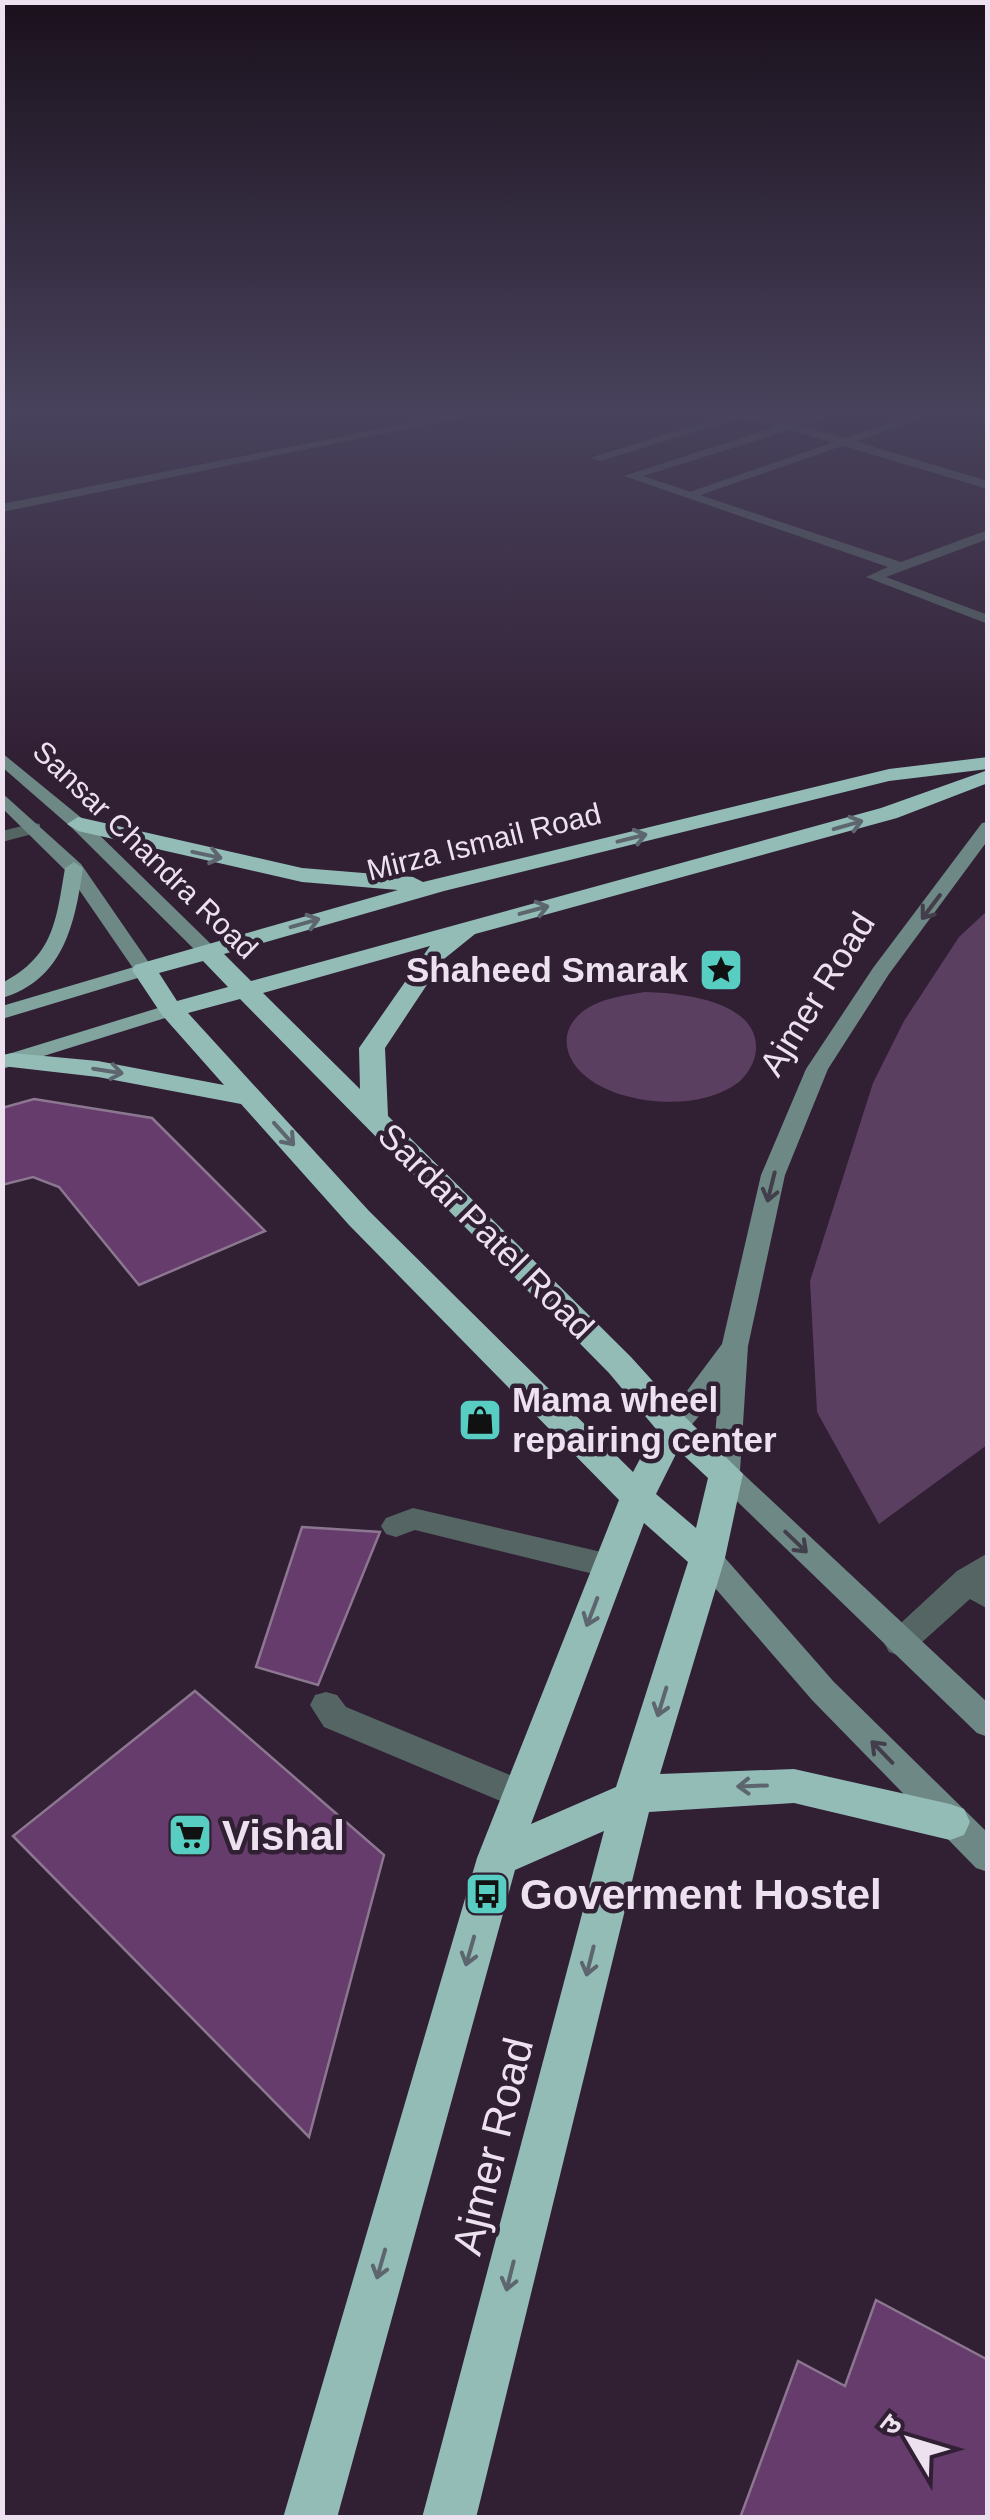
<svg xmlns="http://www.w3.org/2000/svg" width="990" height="2520" font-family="Helvetica,'Noto Sans Devanagari',sans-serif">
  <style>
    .green { fill: #5b3f60 }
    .building { fill: #653c6c; stroke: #8c7790; stroke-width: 2.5 }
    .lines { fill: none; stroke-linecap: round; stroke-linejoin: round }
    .lane { fill: #556563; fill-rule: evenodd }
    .street { fill: #556563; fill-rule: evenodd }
    .secondary { fill: #6e8885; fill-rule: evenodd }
    .primary { fill: #81a49f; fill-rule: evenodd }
    .highway { fill: #93bcb7; fill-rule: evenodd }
    .oneway { stroke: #5d666f }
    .oneway2 { stroke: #433e4c }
    .labels { text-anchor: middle; stroke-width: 9; stroke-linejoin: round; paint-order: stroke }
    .far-street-label { font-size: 30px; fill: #ede1ef; stroke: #311f34 }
    .poi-label { font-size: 35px; font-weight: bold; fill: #ede1ef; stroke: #311f34; text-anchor: end }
    .street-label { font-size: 35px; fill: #ede1ef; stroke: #311f34 }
    .near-poi-label { font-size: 42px; font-weight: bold; fill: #ede1ef; stroke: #311f34; text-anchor: start }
    .near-street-label { font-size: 42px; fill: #ede1ef; stroke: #311f34 }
  </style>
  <rect width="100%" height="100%" fill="#311f34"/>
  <path class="green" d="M 987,911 L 987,1445 L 879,1524 L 817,1412 L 810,1281 L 873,1083 L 904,1021 L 959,937 Z
    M 645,992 C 679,993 758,1000 756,1049 C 756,1060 748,1074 739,1082 C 702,1111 629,1106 592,1081 C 560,1060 556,1024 593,1005 C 610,997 627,995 645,992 Z"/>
  <path class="building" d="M 34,1099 L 152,1118 L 265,1231 L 139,1285 L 59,1187 L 33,1177 L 2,1185 L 2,1108 Z
    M 302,1527 L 380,1532 L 318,1685 L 256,1667 Z
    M 195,1691 L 384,1855 L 309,2137 L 13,1836 Z
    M 876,2300 L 988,2360 L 988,2518 L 740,2518 L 798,2361 L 845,2386 Z"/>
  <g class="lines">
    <path class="lane" d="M 790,422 L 988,481 L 988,489 L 790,430 L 643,476 L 901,562 L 988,530 L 988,539 L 886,577 L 988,615 L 988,624 L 866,577 L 888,567 L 624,476 Z
      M 34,823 L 40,824 L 40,832 L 2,842 L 2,831 Z
      M 413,1508 L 610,1554 L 621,1558 L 625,1566 L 621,1574 L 610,1578 L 415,1530 L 396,1537 L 386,1534 L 381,1526 L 386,1518 Z
      M 988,1553 L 988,1609 L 970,1599 L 911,1652 L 900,1656 L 889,1652 L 884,1643 L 889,1634 L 957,1571 Z
      M 326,1692 L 337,1695 L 346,1707 L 534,1785 L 539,1795 L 534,1805 L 522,1810 L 510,1805 L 324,1727 L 310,1705 L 315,1695 Z"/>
    <path class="street" d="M 470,411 L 492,411 L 2,512 L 2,504 Z
      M 739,411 L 790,422 L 828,411 L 845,411 L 790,430 L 744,417 L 600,461 L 590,458 Z
      M 924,411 L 940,412 L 692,498 L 681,495 Z"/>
    <path class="secondary" d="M 2,753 L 84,820 L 213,946 L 213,954 L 199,954 L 72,828 L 2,767 Z
      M 2,793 L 81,864 L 154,970 L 151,974 L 137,974 L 67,872 L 2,808 Z
      M 988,822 L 988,840 L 889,974 L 828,1069 L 785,1175 L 748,1346 L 740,1471 L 988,1703 L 988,1737 L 977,1733 L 716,1481 L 712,1474 L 719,1387 C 705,1405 689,1442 664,1434 L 660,1427 L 722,1344 L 761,1175 L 806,1069 L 873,968 L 982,823 Z
      M 707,1546 L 718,1550 L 834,1682 L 988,1833 L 988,1872 L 976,1868 L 812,1700 L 696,1566 L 692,1558 L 696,1550 Z"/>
    <path class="primary" d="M 74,862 L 83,868 C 75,923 64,980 2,998 L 2,983 C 54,956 56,921 65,868 Z
      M 144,964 L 151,966 L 151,974 L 2,1019 L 2,1006 Z
      M 171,1004 L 178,1006 L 182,1010 L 178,1014 L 2,1069 L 2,1056 Z"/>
    <path class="highway" d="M 988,757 L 988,769 L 889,781 L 444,891 L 224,954 L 251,981 L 881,808 L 988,770 L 988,783 L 897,818 L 475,934 L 444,959 L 385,1048 L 388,1116 L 631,1357 L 686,1418 L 743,1474 L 725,1558 L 660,1774 L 794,1769 L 950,1804 L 964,1809 L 970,1822 L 964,1835 L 950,1840 L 794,1803 L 649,1812 L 476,2518 L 422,2518 L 604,1831 L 515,1870 L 337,2518 L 283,2518 L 477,1858 L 619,1500 L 349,1225 L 241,1104 L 98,1077 L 2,1066 L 3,1055 L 12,1053 L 98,1061 L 224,1085 L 162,1015 L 132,970 L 135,965 L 398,890 L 302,882 L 78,831 L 67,824 L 78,817 L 302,868 L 413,877 L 423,882 L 889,769 ZM 430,946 L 359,1048 L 360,1089 L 263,993 ZM 203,961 L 228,987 L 177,1001 L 159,973 ZM 240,999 L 609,1373 L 656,1429 L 633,1472 L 369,1211 L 188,1013 ZM 678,1450 L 708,1478 L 696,1528 L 656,1494 ZM 644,1523 L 688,1562 L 616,1787 L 531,1824 Z"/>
  </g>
  <defs><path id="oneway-shaft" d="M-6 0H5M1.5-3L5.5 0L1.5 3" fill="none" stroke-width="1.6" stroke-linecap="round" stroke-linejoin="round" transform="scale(2.5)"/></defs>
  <g class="oneway">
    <use href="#oneway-shaft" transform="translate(848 825) rotate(-16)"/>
    <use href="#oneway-shaft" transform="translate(632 838) rotate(-14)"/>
    <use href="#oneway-shaft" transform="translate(207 855) rotate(12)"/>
    <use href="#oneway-shaft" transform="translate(534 910) rotate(-15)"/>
    <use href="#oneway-shaft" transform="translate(305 923) rotate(-16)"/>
    <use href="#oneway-shaft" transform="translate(108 1071) rotate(9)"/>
    <use href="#oneway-shaft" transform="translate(284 1134) rotate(48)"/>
    <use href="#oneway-shaft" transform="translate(592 1612) rotate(111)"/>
    <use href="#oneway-shaft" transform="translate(662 1702) rotate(107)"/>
    <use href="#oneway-shaft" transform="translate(752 1786) rotate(178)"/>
    <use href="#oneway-shaft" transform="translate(470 1951) rotate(106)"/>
    <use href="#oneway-shaft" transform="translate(590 1961) rotate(104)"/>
    <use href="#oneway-shaft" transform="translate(381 2264) rotate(106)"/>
    <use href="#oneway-shaft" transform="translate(510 2276) rotate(104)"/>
  </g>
  <g class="oneway2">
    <use href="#oneway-shaft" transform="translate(931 907) rotate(127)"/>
    <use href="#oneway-shaft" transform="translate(771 1187) rotate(104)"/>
    <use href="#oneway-shaft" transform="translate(796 1542) rotate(44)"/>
    <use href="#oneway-shaft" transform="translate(882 1752) rotate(-134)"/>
  </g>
  <linearGradient id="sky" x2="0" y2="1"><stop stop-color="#1b111d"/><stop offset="0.54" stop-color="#48425c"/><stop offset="1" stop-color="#48425c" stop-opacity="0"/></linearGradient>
  <rect width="990" height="764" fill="url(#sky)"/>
  <defs>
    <symbol id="sight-square" viewBox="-11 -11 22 22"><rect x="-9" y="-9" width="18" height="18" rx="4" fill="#57cec1" stroke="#311f34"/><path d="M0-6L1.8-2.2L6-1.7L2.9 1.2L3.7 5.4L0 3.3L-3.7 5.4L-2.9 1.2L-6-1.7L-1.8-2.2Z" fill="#111"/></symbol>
    <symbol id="shop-square" viewBox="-11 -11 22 22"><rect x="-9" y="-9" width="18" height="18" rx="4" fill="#57cec1" stroke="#311f34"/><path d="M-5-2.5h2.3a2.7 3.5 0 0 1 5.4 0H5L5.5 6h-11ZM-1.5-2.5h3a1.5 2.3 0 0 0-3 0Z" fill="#111"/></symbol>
    <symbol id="supermarket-square" viewBox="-11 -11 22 22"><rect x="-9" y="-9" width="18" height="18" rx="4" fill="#57cec1" stroke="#311f34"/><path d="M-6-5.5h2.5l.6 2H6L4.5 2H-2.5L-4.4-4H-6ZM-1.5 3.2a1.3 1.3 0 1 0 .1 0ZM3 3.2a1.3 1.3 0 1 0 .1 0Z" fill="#111"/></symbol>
    <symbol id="bus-square" viewBox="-11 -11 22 22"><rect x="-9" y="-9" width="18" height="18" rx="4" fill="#57cec1" stroke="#311f34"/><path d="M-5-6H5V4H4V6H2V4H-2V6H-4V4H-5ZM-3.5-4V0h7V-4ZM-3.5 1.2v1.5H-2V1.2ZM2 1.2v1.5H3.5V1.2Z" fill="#111"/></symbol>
  </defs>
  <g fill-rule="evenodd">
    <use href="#sight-square" x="696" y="945" width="50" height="50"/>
    <use href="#shop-square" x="455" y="1395" width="50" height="50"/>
    <use href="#supermarket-square" x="165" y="1810" width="50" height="50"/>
    <use href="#bus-square" x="462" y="1869" width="50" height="50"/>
  </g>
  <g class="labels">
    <g class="far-street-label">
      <text transform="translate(484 842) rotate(-14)" y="10">Mirza Ismail Road</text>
      <text transform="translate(145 850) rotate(44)" y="10">Sansar Chandra Road</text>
    </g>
    <g class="poi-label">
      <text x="688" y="982">Shaheed Smarak</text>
      <text x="512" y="1412" text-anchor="start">Mama wheel<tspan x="512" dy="40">repairing center</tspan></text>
    </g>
    <g class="street-label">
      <text transform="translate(817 994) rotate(-58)" y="12">Ajmer Road</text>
      <text transform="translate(486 1231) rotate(45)" y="12">Sardar Patel Road</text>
    </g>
    <g class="near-poi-label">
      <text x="222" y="1850">Vishal</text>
      <text x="520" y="1909">Goverment Hostel</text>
    </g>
    <g class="near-street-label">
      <text transform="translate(492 2146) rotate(-76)" y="15">Ajmer Road</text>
    </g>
  </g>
  <rect width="990" height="2520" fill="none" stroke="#ede1ef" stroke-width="10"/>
  <g transform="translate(910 2440) rotate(308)" stroke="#311f34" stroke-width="8" paint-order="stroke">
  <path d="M0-8L18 38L0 25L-18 38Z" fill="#ede1ef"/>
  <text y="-15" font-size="28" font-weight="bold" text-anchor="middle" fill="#ede1ef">उ</text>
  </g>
</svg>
